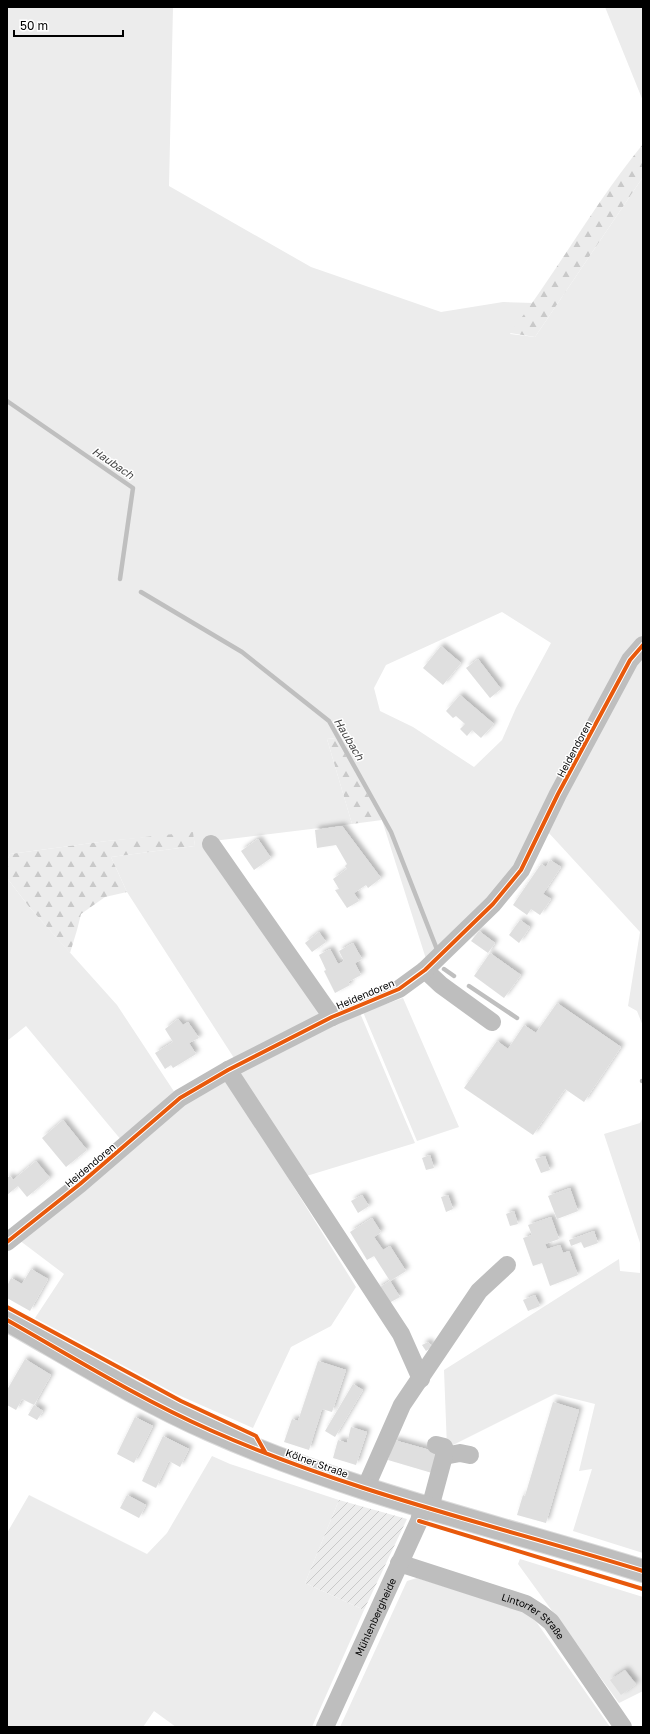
<svg xmlns="http://www.w3.org/2000/svg" width="650" height="1734" font-family="'Golos Text',sans-serif">
  <style>
    .grass { fill: #ececec; fill-rule: evenodd }
    .forest { fill: url(#forest-firs) }
    .garden { fill: url(#garden-furrows) }
    .lines { fill: none; stroke-linecap: round; stroke-linejoin: round }
    .stream { stroke: #bfbfbf; stroke-width: 4.5 }
    .building { fill: #dfdfdf; filter: url(#shadow) }
    .major-casing { stroke: #dbdbdb; stroke-width: 24 }
    .minor { stroke: #bebebe; stroke-width: 18 }
    .major { stroke: #bebebe; stroke-width: 22 }
    .cycleway-casing { stroke: #fff; stroke-width: 6 }
    .cycleway { stroke: #e8590c; stroke-width: 4 }
    .labels { text-anchor: middle; stroke-width: 3; stroke-linejoin: round; paint-order: stroke }
    .street-label { font-size: 10px; fill: #000; stroke: #fff }
    .water-label { font-size: 11px; font-style: italic; fill: #444; stroke: #fff }
  </style>
  <defs>
    <pattern id="forest-firs" width="22" height="20" patternUnits="userSpaceOnUse"><rect width="22" height="20" fill="#ececec"/><path d="M5 1l3.5 6h-7zM16 11l3.5 6h-7z" fill="#c9c9c9"/></pattern>
    <pattern id="garden-furrows" width="10" height="10" patternUnits="userSpaceOnUse"><rect width="10" height="10" fill="#ececec"/><path d="M-1 1l2-2M0 10L10 0M9 11l2-2" fill="none" stroke="#c9c9c9"/></pattern>
    <filter id="shadow"><feDropShadow dx="3.5" dy="-3.5" stdDeviation="2" flood-color="#0004"/></filter>
  </defs>
  <rect width="100%" height="100%" fill="#fff"/>
  <path class="grass" d="M 7,7 L 173,7 L 169,186 L 311,267 L 441,312 L 503,302 L 534,303 L 510,334 L 535,337 L 643,177 L 643,1026 L 637,1011 L 628,1006 L 640,932 L 548,832 L 513,873 L 426,959 L 382,820 L 335,738 L 327,739 L 352,824 L 213,841 L 332,1016 L 360,1013 L 415,1143 L 290,1181 L 356,1287 L 331,1326 L 291,1347 L 253,1428 L 176,1394 L 35,1318 L 64,1274 L 19,1240 L 122,1141 L 26,1026 L 7,1041 L 7,878 L 30,908 L 117,1005 L 175,1093 L 234,1058 L 127,892 L 111,857 L 195,846 L 193,833 L 107,841 L 10,854 L 7,860 ZM 502,612 L 551,643 L 516,708 L 502,740 L 474,767 L 413,727 L 380,711 L 374,688 L 386,665 Z
    M 605,7 L 643,7 L 643,101 Z
    M 403,998 L 459,1127 L 417,1141 L 363,1012 Z
    M 643,1117 L 643,1553 L 573,1531 L 592,1469 L 579,1471 L 595,1404 L 555,1394 L 447,1448 L 444,1370 L 619,1259 L 620,1271 L 640,1273 L 640,1243 L 604,1134 L 640,1123 Z
    M 212,1456 L 230,1464 L 339,1500 L 305,1583 L 364,1610 L 312,1727 L 176,1727 L 154,1711 L 143,1727 L 7,1727 L 7,1533 L 29,1495 L 147,1554 L 167,1533 Z
    M 520,1559 L 643,1597 L 643,1691 L 619,1703 L 518,1564 Z
    M 417,1578 L 520,1610 L 535,1620 L 610,1727 L 340,1727 L 407,1581 Z"/>
  <path class="forest" d="M 643,144 L 643,177 L 535,337 L 510,333 C 557,272 594,204 643,144 Z
    M 336,738 L 382,820 L 352,824 L 327,739 Z
    M 193,832 L 195,846 L 111,857 L 127,892 L 105,897 L 81,914 L 77,930 L 70,953 L 30,908 L 7,878 L 7,860 L 10,854 L 107,841 Z"/>
  <path class="garden" d="M 339,1500 L 407,1519 L 364,1610 L 305,1583 Z"/>
  <g class="lines">
    <path class="stream" d="M 7,401 L 133,488 L 120,579
      M 141,592 L 242,652 L 329,721 L 391,832 L 438,952
      M 444,969 L 454,976
      M 469,986 L 517,1018
      M 642,1081 L 643,1081"/>
  </g>
  <path class="building" d="M 441,646 L 461,663 L 443,685 L 423,668 Z
    M 478,659 L 501,689 L 490,698 L 466,668 Z
    M 460,695 L 494,724 L 481,738 L 472,730 L 467,736 L 460,729 L 465,724 L 456,716 L 453,718 L 446,711 Z
    M 342,826 L 381,878 L 368,888 L 366,885 L 354,893 L 359,901 L 347,908 L 335,890 L 339,889 L 333,879 L 347,869 L 345,866 L 347,864 L 336,845 L 317,848 L 315,830 Z
    M 258,839 L 271,858 L 254,870 L 241,851 Z
    M 550,860 L 561,867 L 543,894 L 551,899 L 540,915 L 531,909 L 527,915 L 513,905 L 541,864 L 546,867 Z
    M 520,920 L 530,927 L 519,943 L 509,935 Z
    M 479,931 L 495,943 L 488,953 L 471,941 Z
    M 319,932 L 326,942 L 312,952 L 305,943 Z
    M 353,943 L 362,959 L 355,963 L 361,975 L 348,982 L 350,985 L 335,993 L 324,971 L 326,970 L 319,955 L 330,949 L 338,964 L 344,961 L 339,951 Z
    M 490,953 L 521,975 L 504,998 L 474,976 Z
    M 557,1003 L 621,1047 L 584,1102 L 565,1089 L 533,1135 L 464,1088 L 497,1041 L 508,1049 L 524,1025 L 536,1033 Z
    M 178,1019 L 183,1025 L 188,1022 L 199,1038 L 189,1043 L 196,1054 L 173,1068 L 171,1065 L 165,1069 L 155,1053 L 173,1042 L 165,1029 Z
    M 63,1120 L 87,1150 L 66,1167 L 42,1138 Z
    M 430,1155 L 434,1168 L 426,1170 L 422,1158 Z
    M 545,1156 L 550,1170 L 541,1173 L 535,1159 Z
    M 36,1161 L 50,1178 L 27,1197 L 18,1186 L 7,1195 L 7,1178 L 10,1176 L 13,1180 Z
    M 570,1188 L 578,1211 L 557,1219 L 548,1196 Z
    M 362,1195 L 369,1206 L 358,1213 L 351,1201 Z
    M 448,1195 L 453,1209 L 446,1212 L 441,1197 Z
    M 514,1211 L 518,1224 L 510,1226 L 506,1214 Z
    M 551,1217 L 559,1239 L 545,1244 L 547,1249 L 560,1245 L 563,1253 L 569,1251 L 578,1275 L 550,1286 L 542,1263 L 533,1266 L 523,1238 L 532,1235 L 528,1225 Z
    M 372,1218 L 381,1232 L 374,1237 L 383,1250 L 390,1246 L 406,1271 L 390,1281 L 374,1256 L 367,1260 L 350,1232 Z
    M 594,1231 L 598,1243 L 584,1248 L 581,1242 L 571,1246 L 569,1240 Z
    M 31,1269 L 48,1279 L 30,1311 L 7,1298 L 7,1286 L 11,1278 L 22,1284 Z
    M 390,1281 L 400,1297 L 387,1304 L 377,1289 Z
    M 535,1295 L 540,1306 L 528,1311 L 523,1300 Z
    M 428,1342 L 432,1347 L 426,1351 L 422,1345 Z
    M 25,1359 L 51,1375 L 34,1405 L 43,1411 L 37,1420 L 28,1415 L 34,1405 L 22,1399 L 16,1410 L 7,1405 L 7,1390 Z
    M 318,1361 L 346,1370 L 332,1412 L 322,1409 L 309,1450 L 284,1442 L 292,1419 L 298,1421 Z
    M 353,1384 L 363,1390 L 335,1437 L 325,1431 Z
    M 553,1402 L 579,1410 L 546,1523 L 517,1515 L 523,1495 L 525,1496 Z
    M 135,1417 L 153,1426 L 134,1463 L 117,1454 Z
    M 351,1427 L 367,1432 L 356,1465 L 333,1458 L 338,1440 L 347,1443 Z
    M 163,1436 L 189,1449 L 180,1467 L 169,1461 L 156,1488 L 142,1481 Z
    M 394,1440 L 437,1452 L 432,1473 L 388,1460 Z
    M 127,1495 L 146,1505 L 139,1518 L 120,1508 Z
    M 625,1670 L 636,1684 L 621,1695 L 610,1680 Z"/>
  <g class="lines">
    <defs>
      <path id="major" d="M 7,1320 C 74,1358 140,1399 210,1430 C 349,1492 498,1526 643,1571"/>
    </defs>
    <use href="#major" class="major-casing"/>
    <g class="minor">
      <path d="M 211,844 L 332,1017"/>
      <path d="M 425,970 L 441,985 L 492,1022"/>
      <path d="M 228,1070 L 401,1334 L 421,1379"/>
      <path d="M 7,1242 L 80,1184 L 180,1098 L 228,1070 L 332,1017 L 399,989 L 425,970 L 493,904 L 521,870 L 558,794 L 630,660 L 643,645"/>
      <path d="M 436,1445 L 444,1447 L 444,1456 L 460,1453 L 470,1455"/>
      <path d="M 365,1489 L 402,1405 L 479,1291 L 507,1265"/>
      <path d="M 430,1508 L 444,1456"/>
      <path id="s1" d="M 399,1563 L 526,1604 L 540,1613 L 551,1622 L 623,1727"/>
      <path id="s2" d="M 325,1727 L 419,1521 L 423,1506"/>
    </g>
    <use href="#major" class="major"/>
    <defs>
      <path id="cycleway" d="M 7,1242 L 80,1184 L 180,1098 L 228,1070 L 332,1017 L 399,989 L 425,970 L 493,904 L 521,870 L 558,794 L 630,660 L 643,645
        M 7,1307 L 181,1401 L 256,1436 L 265,1452
        M 7,1320 C 74,1358 140,1399 210,1430 C 349,1492 498,1526 643,1571
        M 419,1521 L 643,1589"/>
    </defs>
    <use href="#cycleway" class="cycleway-casing"/>
    <use href="#cycleway" class="cycleway"/>
  </g>
  <g class="labels">
    <g class="street-label">
      <text transform="translate(574 749) rotate(-62)" y="4">Heidendoren</text>
      <text transform="translate(365 994) rotate(-23)" y="4">Heidendoren</text>
      <text transform="translate(90 1165) rotate(-40)" y="4">Heidendoren</text>
      <text transform="translate(317 1463) rotate(20)" y="4">Kölner Straße</text>
      <text dy="4" stroke="none"><textPath href="#s2" startOffset="121">Mühlenbergheide</textPath></text>
      <text dy="4" stroke="none"><textPath href="#s1" startOffset="146">Lintorfer Straße</textPath></text>
    </g>
    <g class="water-label">
      <text transform="translate(113 463) rotate(34)" y="4">Haubach</text>
      <text transform="translate(349 739) rotate(59)" y="4">Haubach</text>
    </g>
  </g>
  <rect width="650" height="1734" fill="none" stroke="#000000" stroke-width="16"/>
  <path d="M14 30v6h109v-6" fill="none" stroke="#000000" stroke-width="2"/>
  <text x="20" y="30" font-size="12" fill="#000000" stroke="#ffffff" stroke-width="3" paint-order="stroke">50 m</text>
</svg>
